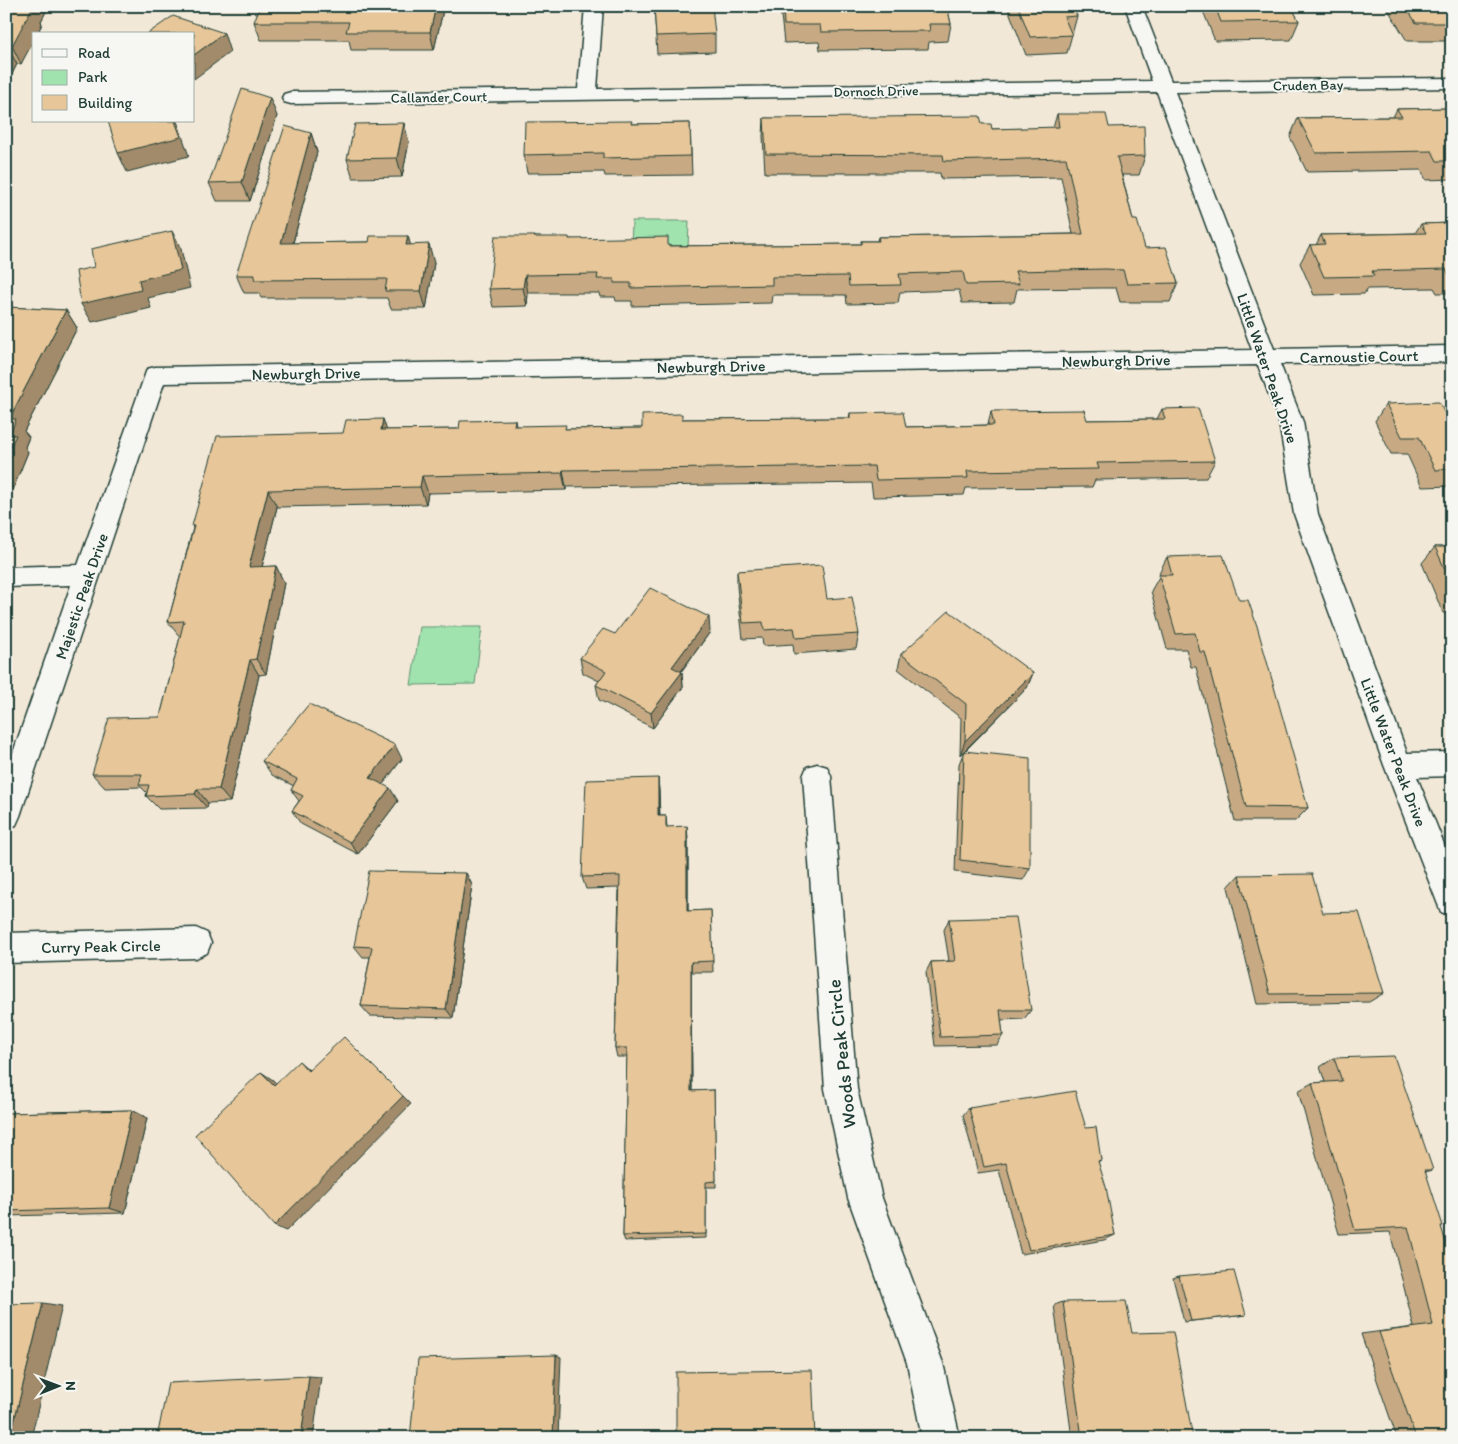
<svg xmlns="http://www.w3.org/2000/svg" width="1458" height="1444" font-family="Itim,sans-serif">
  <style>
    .green { fill: #a0e3ae; stroke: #609071 }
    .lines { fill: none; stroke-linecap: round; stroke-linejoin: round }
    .minor-casing { stroke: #1f3d34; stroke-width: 3 }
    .minor { fill: #f6f6f2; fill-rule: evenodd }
    .wall { fill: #c7aa84; stroke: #1f3d34 }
    .shaded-wall { fill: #a28b6b; stroke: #1f3d34 }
    .building { fill: #e7c699; stroke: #1f3d34 }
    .labels { text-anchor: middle; stroke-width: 4; stroke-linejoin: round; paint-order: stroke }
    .far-street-label { font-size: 14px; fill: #1f3d34; stroke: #f6f6f2 }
    .street-label { font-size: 16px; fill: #1f3d34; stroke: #f6f6f2 }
    .near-street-label { font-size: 19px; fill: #1f3d34; stroke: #f6f6f2 }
  </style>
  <rect width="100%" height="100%" fill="#f2e8d7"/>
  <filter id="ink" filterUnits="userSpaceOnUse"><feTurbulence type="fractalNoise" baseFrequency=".02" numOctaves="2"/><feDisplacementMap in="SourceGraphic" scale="10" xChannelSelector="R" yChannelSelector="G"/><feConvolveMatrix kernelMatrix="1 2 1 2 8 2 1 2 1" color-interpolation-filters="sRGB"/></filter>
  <g filter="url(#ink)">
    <path class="green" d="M 632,221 L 689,221 L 688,249 L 631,249 Z
      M 420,627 L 482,627 L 475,684 L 411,685 Z"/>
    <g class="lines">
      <defs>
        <path id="minor" d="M 585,6 L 603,6 L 597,89 L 1152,81 L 1125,6 L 1142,6 L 1171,81 L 1452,78 L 1452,88 L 1175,92 L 1274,349 L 1452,346 L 1452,362 L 1280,364 L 1303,422 L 1318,514 L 1407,753 L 1452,752 L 1452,776 L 1417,777 L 1452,864 L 1452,916 L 1441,912 L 1437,902 L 1384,765 L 1294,514 L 1279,422 L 1258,365 L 164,383 L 20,816 L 16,825 L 6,829 L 6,773 L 71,585 L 6,587 L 6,567 L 78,565 L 147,369 L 155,367 L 1252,350 L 1157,92 L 291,104 L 284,102 L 282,98 L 284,94 L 291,92 L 578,89 Z
          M 817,764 L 827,767 L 831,776 L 857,1089 L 882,1198 L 943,1363 L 960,1438 L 922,1438 L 907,1363 L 848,1198 L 825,1089 L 803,776 L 807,767 Z
          M 196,928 L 207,933 L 211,943 L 207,953 L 196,958 L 6,963 L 6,933 Z"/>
      </defs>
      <use href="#minor" class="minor-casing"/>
      <use href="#minor" class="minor"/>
    </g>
    <path class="wall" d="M 6,6 L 49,6 L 41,21 L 42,24 L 37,34 L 34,34 L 21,64 L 17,64 L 6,86 Z
      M 444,6 L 434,50 L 351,50 L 349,40 L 261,40 L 254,22 Z
      M 654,6 L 715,34 L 715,52 L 657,54 Z
      M 780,6 L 947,6 L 951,24 L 948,41 L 929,42 L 928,49 L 820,50 L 819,42 L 784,43 Z
      M 1007,6 L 1072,6 L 1077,16 L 1067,53 L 1026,55 Z
      M 1201,6 L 1291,6 L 1299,21 L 1291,40 L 1215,41 Z
      M 1386,6 L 1452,6 L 1452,39 L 1451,41 L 1407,41 Z
      M 1452,108 L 1452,179 L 1426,180 L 1421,170 L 1307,172 L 1290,137 L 1298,118 L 1393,117 L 1397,109 Z
      M 1057,114 L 1109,127 L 1145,156 L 1139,175 L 1122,175 L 1133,220 L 1145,248 L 1178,283 L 1170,302 L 1120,302 L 1116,288 L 1100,288 L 1017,289 L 1014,302 L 962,303 L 959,290 L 900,292 L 898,303 L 847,304 L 846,295 L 772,295 L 771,303 L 632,306 L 632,301 L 616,301 L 615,297 L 600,297 L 599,293 L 528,293 L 527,306 L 493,307 L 489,289 L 535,236 L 535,237 L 569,239 L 668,246 L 860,244 L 861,241 L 877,241 L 878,237 L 1073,234 L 1061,177 L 941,179 L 940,173 L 765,173 L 763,136 L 764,118 L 982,124 L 992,129 L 1053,128 Z
      M 277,116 L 250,201 L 217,201 L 209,183 Z
      M 690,123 L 692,175 L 605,176 L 604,172 L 527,173 L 524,155 L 632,124 Z
      M 311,133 L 317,152 L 293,243 L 369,242 L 408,236 L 410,245 L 434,263 L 426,309 L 391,309 L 387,298 L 261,298 L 259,293 L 244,293 L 236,275 Z
      M 409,142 L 402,177 L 353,178 L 347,159 Z
      M 1452,223 L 1452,293 L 1437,293 L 1434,288 L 1367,289 L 1364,294 L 1314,295 L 1300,263 L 1310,245 L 1316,245 L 1321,235 L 1415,233 L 1421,224 Z
      M 6,307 L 66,310 L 77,328 L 24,431 L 29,437 L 25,447 L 28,452 L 13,489 L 6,489 Z
      M 1386,404 L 1452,428 L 1452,486 L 1422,487 L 1407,454 L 1391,454 L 1375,421 Z
      M 1162,409 L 1215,461 L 1206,478 L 1095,480 L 1092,487 L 966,488 L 964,495 L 873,497 L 871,483 L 566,487 L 566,490 L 428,493 L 426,504 L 277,507 L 262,567 L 276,566 L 284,583 L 266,674 L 259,675 L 230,802 L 208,803 L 207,808 L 159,809 L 146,796 L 147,793 L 141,787 L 105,788 L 92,774 L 160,717 L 180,637 L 168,622 L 193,528 L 192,526 L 343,433 L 383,419 L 386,430 L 459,429 L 515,420 L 516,426 L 566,429 L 642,428 L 682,419 L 849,418 L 850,413 L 906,427 L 988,425 L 991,411 L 1087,420 L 1157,419 Z
      M 1435,547 L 1452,547 L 1452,613 L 1443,613 L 1422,563 Z
      M 1167,557 L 1308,808 L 1295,821 L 1235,821 L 1196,667 L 1191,667 L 1186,649 L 1167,649 L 1151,591 L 1160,575 L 1159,573 Z
      M 737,571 L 827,599 L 859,634 L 856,649 L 794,654 L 793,644 L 763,646 L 762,638 L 743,639 L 737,587 Z
      M 710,632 L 681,672 L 682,672 L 683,687 L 653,728 L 599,700 L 596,685 L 599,681 L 583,673 L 580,658 L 615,634 Z
      M 901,654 L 1033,673 L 1027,688 L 965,751 L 1030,868 L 1023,880 L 955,872 L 959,764 L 964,751 L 960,755 L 961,718 L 898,669 Z
      M 402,759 L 383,784 L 398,801 L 358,854 L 301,824 L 292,811 L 299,801 L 291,790 L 294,786 L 272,775 L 262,761 Z
      M 658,778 L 659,792 L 660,816 L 666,816 L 667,827 L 688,839 L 688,911 L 711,910 L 713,972 L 691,972 L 692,1091 L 714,1090 L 716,1187 L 706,1187 L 706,1238 L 625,1241 L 623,1236 L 627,1057 L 617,1057 L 615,1048 L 619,888 L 586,889 L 582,877 Z
      M 466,873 L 472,885 L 453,1018 L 370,1016 L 361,1006 L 370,957 L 363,957 L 354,946 Z
      M 1239,875 L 1323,913 L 1384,993 L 1369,1002 L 1257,1004 L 1228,887 Z
      M 949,919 L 1031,1010 L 1024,1019 L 1001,1020 L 1003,1035 L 997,1045 L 935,1046 L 926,972 L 931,962 L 949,961 L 944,930 Z
      M 1334,1058 L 1433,1170 L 1425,1172 L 1441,1226 L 1452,1438 L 1397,1438 L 1361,1334 L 1414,1327 L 1390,1232 L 1339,1234 L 1298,1091 L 1312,1083 L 1325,1082 L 1320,1067 Z
      M 969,1108 L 1086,1128 L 1101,1160 L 1098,1162 L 1115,1235 L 1104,1240 L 1021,1254 L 999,1170 L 978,1173 L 963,1115 Z
      M 132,1110 L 147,1118 L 125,1213 L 6,1216 L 6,1113 Z
      M 1179,1276 L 1246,1315 L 1184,1322 L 1173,1278 Z
      M 1063,1302 L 1132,1333 L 1193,1438 L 1072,1438 L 1054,1305 Z"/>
    <path class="shaded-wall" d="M 31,6 L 49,6 L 41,21 L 42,24 L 37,34 L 34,34 L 34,40 L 21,64 L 12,46 Z
      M 436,6 L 444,6 L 434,50 L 430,32 Z
      M 224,33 L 230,52 L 194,79 L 194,55 Z
      M 7,46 L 17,64 L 6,86 L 6,48 Z
      M 270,98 L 277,116 L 250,201 L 242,182 Z
      M 175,121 L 177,121 L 189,156 L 127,172 L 118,153 Z
      M 404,123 L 409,142 L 402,177 L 397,158 Z
      M 311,133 L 317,152 L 288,261 L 281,243 Z
      M 172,231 L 181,249 L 190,288 L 148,298 L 151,308 L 92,322 L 81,304 Z
      M 408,236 L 413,254 L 406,245 Z
      M 429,244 L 434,263 L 426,309 L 421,291 Z
      M 525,275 L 528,293 L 527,306 L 523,288 Z
      M 66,310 L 77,328 L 24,431 L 29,437 L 25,447 L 28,452 L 13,489 L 6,480 L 6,456 L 10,435 L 9,419 Z
      M 383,419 L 389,437 L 381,430 Z
      M 563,470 L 566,487 L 566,490 L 562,473 Z
      M 422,476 L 428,493 L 426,504 L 420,487 Z
      M 268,490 L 277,507 L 258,583 L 249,567 Z
      M 276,566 L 284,583 L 266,674 L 256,659 Z
      M 709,617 L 710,632 L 673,682 L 672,667 Z
      M 250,660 L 259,675 L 230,802 L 219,789 Z
      M 682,672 L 683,687 L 653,728 L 651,713 Z
      M 1033,673 L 1027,688 L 960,755 L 965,741 Z
      M 395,745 L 402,759 L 378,791 L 370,778 Z
      M 658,778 L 659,792 L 660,829 L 658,816 Z
      M 390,788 L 398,801 L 358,854 L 350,842 Z
      M 197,789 L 208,803 L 207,808 L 195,794 Z
      M 687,826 L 688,839 L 688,922 L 687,911 Z
      M 466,873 L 472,885 L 453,1018 L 446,1009 Z
      M 691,962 L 691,972 L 692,1098 L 691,1091 Z
      M 344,1037 L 411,1104 L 286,1231 L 274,1226 Z
      M 299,1061 L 309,1070 L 308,1071 Z
      M 261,1072 L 273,1080 L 285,1093 L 274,1085 Z
      M 132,1110 L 147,1118 L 125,1213 L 109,1208 Z
      M 43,1303 L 62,1306 L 31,1438 L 10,1438 Z
      M 556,1355 L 561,1357 L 558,1438 L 553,1438 Z
      M 309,1376 L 321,1377 L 313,1438 L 301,1438 Z"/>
    <path class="building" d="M 6,6 L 33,6 L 12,46 L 7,46 L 6,48 Z
      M 260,6 L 436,6 L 430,32 L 346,32 L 349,22 L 254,22 Z
      M 654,6 L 712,6 L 715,34 L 656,36 Z
      M 783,6 L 947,6 L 951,24 L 929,24 L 930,31 L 821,32 L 820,25 L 784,25 Z
      M 1018,6 L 1072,6 L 1077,16 L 1064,17 L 1072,35 L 1030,37 Z
      M 1215,6 L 1291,6 L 1299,21 L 1221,22 Z
      M 1406,6 L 1452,6 L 1452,23 L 1416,23 Z
      M 173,16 L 224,33 L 194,55 L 194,34 L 147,34 Z
      M 242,89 L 270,98 L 242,182 L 209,183 Z
      M 1452,108 L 1452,161 L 1437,161 L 1432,151 L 1316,153 L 1298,118 L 1402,117 L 1397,109 Z
      M 1057,114 L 1106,114 L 1109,127 L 1144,126 L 1145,156 L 1117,157 L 1133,220 L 1137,220 L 1145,248 L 1166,247 L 1178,283 L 1127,284 L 1123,270 L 1106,269 L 1015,271 L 1019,284 L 966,285 L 963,272 L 899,274 L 901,285 L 849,286 L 848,276 L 772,277 L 772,285 L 631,288 L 631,283 L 614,283 L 614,279 L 597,279 L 598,274 L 525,275 L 523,288 L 489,289 L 495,236 L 535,236 L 534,237 L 569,237 L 569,239 L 668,237 L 668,246 L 861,244 L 861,241 L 879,241 L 878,237 L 1083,234 L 1066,158 L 944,161 L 943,155 L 766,154 L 764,118 L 980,116 L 982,124 L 991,124 L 992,129 L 1059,127 Z
      M 108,121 L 175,121 L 181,137 L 118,153 Z
      M 632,121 L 631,124 L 690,123 L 691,156 L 603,158 L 603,153 L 524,155 L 525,122 Z
      M 404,123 L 397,158 L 347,159 L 355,124 Z
      M 285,126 L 311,133 L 281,243 L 369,242 L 370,236 L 408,236 L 406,245 L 429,244 L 421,291 L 385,291 L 387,279 L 254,280 L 255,275 L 236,275 Z
      M 1452,223 L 1452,275 L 1449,275 L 1446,269 L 1372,271 L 1374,276 L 1324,277 L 1310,245 L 1325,244 L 1321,235 L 1426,233 L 1421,224 Z
      M 172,231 L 181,270 L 139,280 L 141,290 L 81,304 L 76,271 L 94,267 L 91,249 Z
      M 6,307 L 66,310 L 9,419 L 16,419 L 10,435 L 16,435 L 6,456 Z
      M 1439,402 L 1452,428 L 1452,469 L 1435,470 L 1419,437 L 1402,437 L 1386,404 Z
      M 1198,408 L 1215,461 L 1097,463 L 1099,469 L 967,471 L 968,478 L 876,480 L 874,466 L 563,470 L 562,473 L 422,476 L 420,487 L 268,490 L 249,567 L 276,566 L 256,659 L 250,660 L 219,789 L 197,789 L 195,794 L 146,796 L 149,785 L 139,785 L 142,774 L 92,774 L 109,718 L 160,717 L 184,621 L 168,622 L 194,526 L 192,526 L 217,436 L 343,433 L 346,420 L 383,419 L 381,430 L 459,429 L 460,421 L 515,420 L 514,426 L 566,425 L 565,429 L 642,428 L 642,415 L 682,414 L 682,419 L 850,418 L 850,413 L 903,412 L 906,427 L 994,425 L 991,411 L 1084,410 L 1087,420 L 1165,419 L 1162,409 Z
      M 1435,547 L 1452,547 L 1452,585 Z
      M 1223,555 L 1239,600 L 1248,600 L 1257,626 L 1308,808 L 1246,807 L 1205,652 L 1200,652 L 1195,633 L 1176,634 L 1159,575 L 1172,575 L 1167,557 Z
      M 822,565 L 827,599 L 852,597 L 859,634 L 796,638 L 794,628 L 764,630 L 763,622 L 743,623 L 737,571 Z
      M 650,588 L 709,617 L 672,667 L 682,672 L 651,713 L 596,685 L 606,671 L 580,658 L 603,629 L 615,634 Z
      M 949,611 L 1033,673 L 965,741 L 966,704 L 901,654 Z
      M 309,704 L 395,745 L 370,778 L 390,788 L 350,842 L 292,811 L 303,796 L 291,790 L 297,779 L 262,761 Z
      M 964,751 L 1030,758 L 1030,868 L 960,860 Z
      M 658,778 L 658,816 L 666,816 L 666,827 L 687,826 L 687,911 L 711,910 L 713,961 L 691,962 L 691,1091 L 714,1090 L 716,1181 L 706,1182 L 706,1234 L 623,1236 L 627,1048 L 615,1048 L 620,876 L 582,877 L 586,780 Z
      M 369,871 L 466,873 L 446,1009 L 361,1006 L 372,947 L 354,946 Z
      M 1312,874 L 1323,913 L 1359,912 L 1384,993 L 1270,994 L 1239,875 Z
      M 1016,917 L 1031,1010 L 1000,1010 L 1003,1035 L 940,1037 L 931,962 L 955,961 L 949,919 Z
      M 344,1037 L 403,1096 L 274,1226 L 195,1135 L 261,1072 L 274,1085 L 299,1061 L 308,1071 Z
      M 1394,1056 L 1433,1170 L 1425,1170 L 1443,1226 L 1441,1226 L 1452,1264 L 1452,1438 L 1416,1438 L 1379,1332 L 1433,1325 L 1408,1227 L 1355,1230 L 1312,1083 L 1342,1081 L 1334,1058 Z
      M 1075,1091 L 1086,1128 L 1096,1127 L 1101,1160 L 1098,1161 L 1106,1187 L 1115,1235 L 1029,1250 L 1006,1163 L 984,1167 L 969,1108 Z
      M 132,1110 L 109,1208 L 6,1211 L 6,1113 Z
      M 1234,1271 L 1246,1315 L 1191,1321 L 1179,1276 Z
      M 1126,1301 L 1132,1333 L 1173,1332 L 1193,1438 L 1082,1438 L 1063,1302 Z
      M 43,1303 L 10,1438 L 6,1438 L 6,1304 Z
      M 556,1355 L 553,1438 L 410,1438 L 418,1359 Z
      M 812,1370 L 815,1438 L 644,1438 L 644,1432 L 676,1432 L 676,1372 Z
      M 309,1376 L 301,1438 L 157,1438 L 168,1383 Z"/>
  </g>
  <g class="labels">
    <g class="far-street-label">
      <text transform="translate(1308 85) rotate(-1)" y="5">Cruden Bay</text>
      <text transform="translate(876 91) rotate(-1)" y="5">Dornoch Drive</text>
      <text transform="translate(439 97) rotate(-1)" y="5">Callander Court</text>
    </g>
    <g class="street-label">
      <text transform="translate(1359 356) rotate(-1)" y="6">Carnoustie Court</text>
      <text transform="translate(1116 360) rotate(-1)" y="6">Newburgh Drive</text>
      <text transform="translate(711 366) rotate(-1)" y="6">Newburgh Drive</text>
      <text transform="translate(1268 368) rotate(71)" y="6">Little Water Peak Drive</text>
      <text transform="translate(306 373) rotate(-1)" y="6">Newburgh Drive</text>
      <text transform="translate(81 596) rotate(-71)" y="6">Majestic Peak Drive</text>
      <text transform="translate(1394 752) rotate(69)" y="6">Little Water Peak Drive</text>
      <text transform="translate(101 946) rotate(-1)" y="6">Curry Peak Circle</text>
    </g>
    <g class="near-street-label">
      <text transform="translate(841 1054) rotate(-96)" y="7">Woods Peak Circle</text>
    </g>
  </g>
  <rect width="1458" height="1444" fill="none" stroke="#f6f6f2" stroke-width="25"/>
  <rect x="12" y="12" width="1433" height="1419" fill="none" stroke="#1f3d34" stroke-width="2" filter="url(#ink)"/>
  <rect x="32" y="32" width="162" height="90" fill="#f6f6f2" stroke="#a0aca6"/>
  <rect x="42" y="49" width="25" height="8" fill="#f6f6f2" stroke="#a0aca6"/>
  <text x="78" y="58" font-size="15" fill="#1f3d34">Road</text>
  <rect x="42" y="70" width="25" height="15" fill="#a0e3ae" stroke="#a0aca6"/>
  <text x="78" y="82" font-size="15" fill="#1f3d34">Park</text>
  <rect x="42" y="95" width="25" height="15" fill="#e7c699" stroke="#a0aca6"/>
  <text x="78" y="108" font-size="15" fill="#1f3d34">Building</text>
  <g transform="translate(58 1386) rotate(89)" stroke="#f6f6f2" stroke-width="4" paint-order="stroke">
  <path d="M0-4L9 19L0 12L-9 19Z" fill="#1f3d34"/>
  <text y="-8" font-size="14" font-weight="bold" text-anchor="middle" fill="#1f3d34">N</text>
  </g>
</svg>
